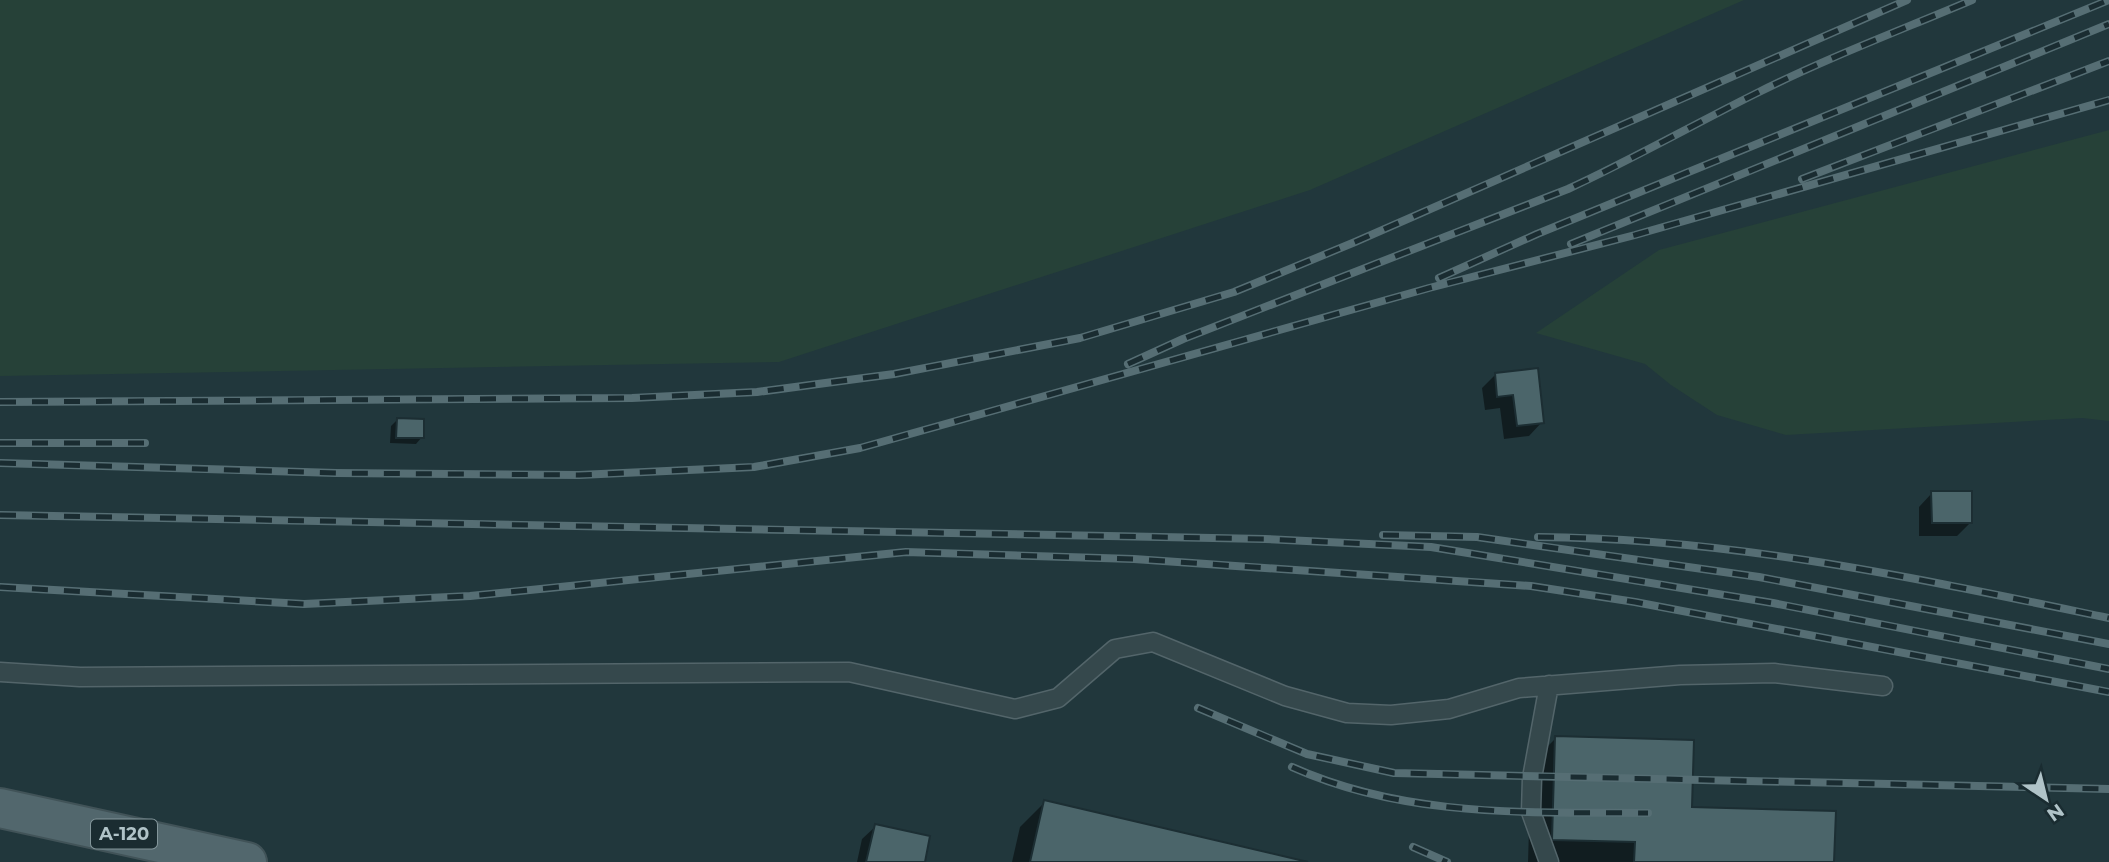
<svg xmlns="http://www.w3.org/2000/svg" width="2109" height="862" font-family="Montserrat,sans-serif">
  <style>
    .green { fill: #264138 }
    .shadow { fill: #0007 }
    .building { fill: #4b656a; stroke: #1c2e33; stroke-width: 2 }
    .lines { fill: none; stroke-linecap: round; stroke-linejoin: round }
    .service-casing { stroke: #53656a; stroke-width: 21 }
    .primary-casing { stroke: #415358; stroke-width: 42 }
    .service { stroke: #35484c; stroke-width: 18 }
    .primary { stroke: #52676d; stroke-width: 38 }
    .rail-casing { stroke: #566e74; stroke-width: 8 }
    .rail { stroke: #1a2c31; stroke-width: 5; stroke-dasharray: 16; stroke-linecap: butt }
    .labels { text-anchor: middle; stroke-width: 5; stroke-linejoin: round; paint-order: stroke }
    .shield { fill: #1a2c31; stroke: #83969b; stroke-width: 2 }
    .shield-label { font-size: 18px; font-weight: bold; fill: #b0c3c8 }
  </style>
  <rect width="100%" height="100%" fill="#21373c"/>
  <path class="green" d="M 0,0 L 1744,0 L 1310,190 L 779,362 L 0,376 Z
    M 2109,130 L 2109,421 L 2082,418 L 1786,435 L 1717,415 L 1671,385 L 1645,364 L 1536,333 L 1659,250 Z"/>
  <path class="shadow" d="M 1496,374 L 1542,422 L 1529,436 L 1504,439 L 1500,408 L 1485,410 L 1482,388 Z
    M 397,420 L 422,437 L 416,444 L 390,443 L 391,426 Z
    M 1932,493 L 1970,523 L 1957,536 L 1919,536 L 1919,507 Z
    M 1556,738 L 1690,808 L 1833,862 L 1528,862 L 1531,763 Z
    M 1045,802 L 1300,862 L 1012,862 L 1020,827 Z
    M 876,826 L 923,862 L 857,862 L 862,839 Z"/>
  <path class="building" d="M 1538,368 L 1544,423 L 1517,426 L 1513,395 L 1497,397 L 1495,373 Z
    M 397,418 L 424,419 L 424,438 L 396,438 Z
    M 1931,491 L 1972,491 L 1972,523 L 1932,523 Z
    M 1555,736 L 1694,740 L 1692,807 L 1836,811 L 1834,862 L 1634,862 L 1635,842 L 1552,840 Z
    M 1044,800 L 1308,862 L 1030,862 Z
    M 875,824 L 930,836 L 925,862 L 866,862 Z"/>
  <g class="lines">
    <defs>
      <path id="service" d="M 0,672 L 80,677 L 849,672 L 1015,709 L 1058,698 L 1115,649 L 1153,642 L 1285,696 L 1347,713 L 1391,715 L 1449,709 L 1519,688 L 1680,675 L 1774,673 L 1883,686
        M 1549,685 L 1532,778 L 1531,812 L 1549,862"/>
      <path id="primary" d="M 0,808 L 247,862"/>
    </defs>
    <use href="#service" class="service-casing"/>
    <use href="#primary" class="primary-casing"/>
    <use href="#service" class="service"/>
    <use href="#primary" class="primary"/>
    <defs>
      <path id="rail" d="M 1802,179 L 2109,61
        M 1571,244 L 2109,24
        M 1439,278 L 1537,234 L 2109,0
        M 1128,364 L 1183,339 L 1568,189 C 1631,160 1691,126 1753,95 C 1824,59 1899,31 1972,0
        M 0,402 L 632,398 L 757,392 L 894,374 L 1080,338 L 1234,292 L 1355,242 L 1907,0
        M 0,443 L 145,443
        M 0,463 L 336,473 L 579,475 L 754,467 L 860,448 L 1429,288 L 1635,235 L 2109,100
        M 0,515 L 1265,539 L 1431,547 L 1773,603 L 2109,669
        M 1383,535 L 1477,537 L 1759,577 L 2109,644
        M 1538,537 C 1733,538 1920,579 2109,618
        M 0,587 L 304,604 L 470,596 L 906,552 L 1134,559 L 1531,586 L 1635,602 L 2109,692
        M 1198,708 L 1307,754 L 1394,773 L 2109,789
        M 1292,767 C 1406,818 1526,812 1648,813
        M 1413,847 L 1447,862"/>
    </defs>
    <use href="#rail" class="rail-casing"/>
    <use href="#rail" class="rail"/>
  </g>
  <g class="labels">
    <rect class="shield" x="91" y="819.5" width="66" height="29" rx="5"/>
    <g class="shield-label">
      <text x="124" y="840">А-120</text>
    </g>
  </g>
  <g transform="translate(2046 799) rotate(145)" stroke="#1a2c31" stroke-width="5" paint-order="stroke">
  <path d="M0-5L12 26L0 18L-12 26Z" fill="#b0c3c8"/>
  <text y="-10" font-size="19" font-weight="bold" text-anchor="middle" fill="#b0c3c8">N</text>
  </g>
</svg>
